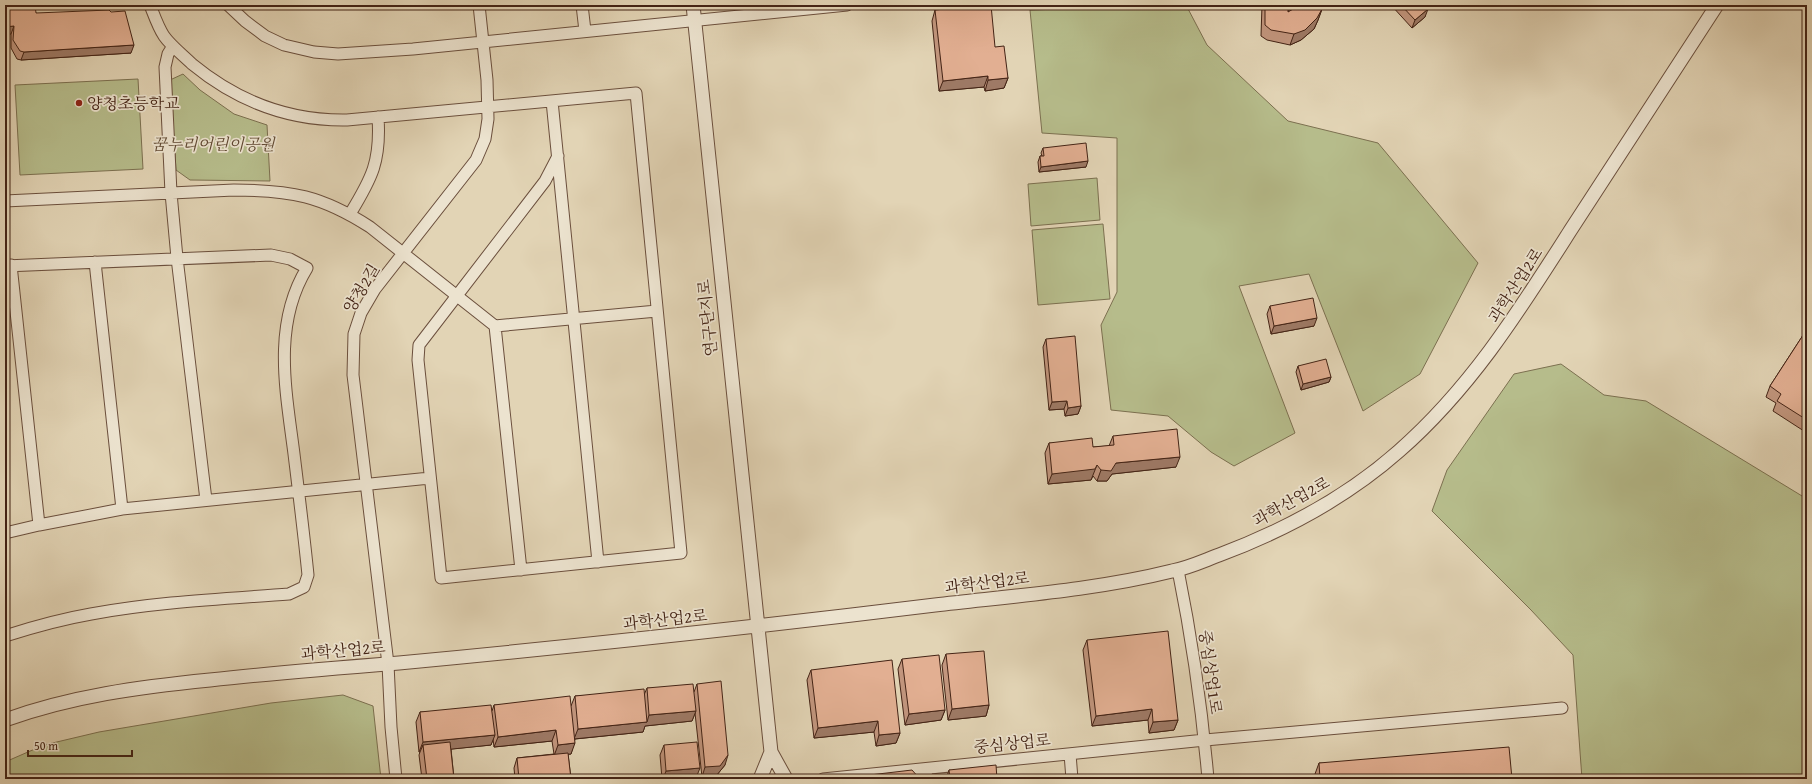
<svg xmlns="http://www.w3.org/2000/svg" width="1812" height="784" font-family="'Gentium Book Plus','Noto Serif KR',serif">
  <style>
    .green { fill: #b6bc8b; stroke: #7c7050 }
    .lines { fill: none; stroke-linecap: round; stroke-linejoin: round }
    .minor-casing { stroke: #6b4f3d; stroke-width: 13 }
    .tertiary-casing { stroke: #6b4f3d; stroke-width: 15 }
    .minor { stroke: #ece3cf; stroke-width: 11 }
    .tertiary { stroke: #ece3cf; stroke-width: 13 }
    .wall { fill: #c2967e; stroke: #432315; fill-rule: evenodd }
    .shaded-wall { fill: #9e7a66; stroke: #432315 }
    .building { fill: #e2af92; stroke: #432315 }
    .poi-dot { fill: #8f2418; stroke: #ece3cf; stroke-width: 1.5 }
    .labels { text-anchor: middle; stroke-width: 3.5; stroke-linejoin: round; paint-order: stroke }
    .poi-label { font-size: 16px; fill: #432315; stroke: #ece3cf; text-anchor: start }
    .park-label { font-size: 16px; font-style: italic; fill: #604932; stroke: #ece3cf }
    .street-label { font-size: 16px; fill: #432315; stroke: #ece3cf }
  </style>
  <rect width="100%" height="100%" fill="#e2d4b5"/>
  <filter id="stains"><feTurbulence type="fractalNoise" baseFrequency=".005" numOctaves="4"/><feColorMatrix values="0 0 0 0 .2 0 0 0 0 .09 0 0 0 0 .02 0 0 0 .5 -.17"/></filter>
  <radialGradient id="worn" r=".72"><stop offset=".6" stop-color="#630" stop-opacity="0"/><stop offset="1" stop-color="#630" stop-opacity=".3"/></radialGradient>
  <path class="green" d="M 1136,5 L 1186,5 L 1207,45 L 1288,121 L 1378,143 L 1478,263 L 1420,374 L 1363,411 L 1309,274 L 1239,286 L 1295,433 L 1234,466 L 1211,452 L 1168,416 L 1111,410 L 1101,325 L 1117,292 L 1117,138 L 1042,133 L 1030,10 L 1119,7 Z
    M 183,74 L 200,90 L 234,114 L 267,125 L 270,181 L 190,180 L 176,170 L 170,80 Z
    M 138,79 L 143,169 L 20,175 L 15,85 Z
    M 1097,178 L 1100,220 L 1031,226 L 1028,184 Z
    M 1103,224 L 1110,299 L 1038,305 L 1032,230 Z
    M 1561,364 L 1604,395 L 1646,401 L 1807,499 L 1807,779 L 1582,779 L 1573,655 L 1531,610 L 1432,511 L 1447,470 L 1514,374 Z
    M 343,695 L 373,706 L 381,779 L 5,779 L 5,762 L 44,745 L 99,732 L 271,703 Z"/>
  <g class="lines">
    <defs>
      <path id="minor" d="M 150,5 C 154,15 158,27 164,36 C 171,46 183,55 192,64 C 237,101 288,121 347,120 L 636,93 L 681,553 L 441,578 L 418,360 L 419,345 L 545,181 L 558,156
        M 228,5 L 245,21 L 265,36 L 284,45 L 314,52 L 338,54 L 413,49 L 847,5
        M 582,5 L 585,31
        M 173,46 L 168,54 L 165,67 L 171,193 L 177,258 L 206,500
        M 552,101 L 598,562
        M 5,201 L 234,190 C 291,190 322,196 370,227 L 495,326
        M 350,214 C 372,178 381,161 378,117
        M 95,262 L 122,509
        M 11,265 L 39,525
        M 5,266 L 271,255 L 290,259 L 307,268 C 272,325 286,391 294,454 C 299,495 304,535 308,575 L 304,587 L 289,594 C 223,599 156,602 91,614 C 62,619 33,627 5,636
        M 5,533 L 39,525 L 122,509 L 430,478
        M 521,570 L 495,326 L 657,311
        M 1178,570 C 1192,639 1202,709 1208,779
        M 1070,754 L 1072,779
        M 926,769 L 927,779
        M 396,779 L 391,727 L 388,664 L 353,375 L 354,334 L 361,313 L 375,289 L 476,160 L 485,139 L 488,119 L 487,80 L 479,5
        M 823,779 L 1205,740 L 1562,708"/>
      <path id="tertiary" d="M 693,5 L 771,752 L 786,779
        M 5,720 C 71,696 140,687 210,680 C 273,673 336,668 399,663 C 578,646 756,627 935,605 C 1012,596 1096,590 1172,571 C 1188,568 1203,561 1219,555 C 1283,531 1347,497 1399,451 C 1471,388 1519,311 1570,231 C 1619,156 1668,80 1717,5
        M 760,779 L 771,752"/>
    </defs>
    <use href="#minor" class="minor-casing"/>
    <use href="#tertiary" class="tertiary-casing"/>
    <use href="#minor" class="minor"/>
    <use href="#tertiary" class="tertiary"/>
  </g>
  <path class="wall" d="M 5,5 L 36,13 L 131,53 L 21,60 L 17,59 L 11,48 L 11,34 Z
    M 1262,5 L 1322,5 L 1322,9 L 1318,20 L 1314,29 L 1301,40 L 1290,45 L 1267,40 L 1261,36 ZM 1288,10 L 1292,10 L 1288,12 Z
    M 1391,5 L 1424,5 L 1425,17 L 1412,28 Z
    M 935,10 L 995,47 L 1008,78 L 1004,88 L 985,91 L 984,87 L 939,91 L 932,21 Z
    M 1043,148 L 1086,167 L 1039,172 L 1038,162 L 1040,156 L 1042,156 L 1041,153 Z
    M 1270,306 L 1314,326 L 1271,334 L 1267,314 Z
    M 1807,329 L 1807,433 L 1773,411 L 1776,403 L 1766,397 L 1770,386 Z
    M 1046,339 L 1081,406 L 1078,414 L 1065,416 L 1064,409 L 1049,410 L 1043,347 Z
    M 1298,366 L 1331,377 L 1329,382 L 1301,390 L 1296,372 Z
    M 1113,436 L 1176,467 L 1112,474 L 1107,481 L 1097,481 L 1093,476 L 1091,480 L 1048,484 L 1045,453 L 1049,443 L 1093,447 L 1109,446 Z
    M 1087,640 L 1178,720 L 1174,730 L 1149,733 L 1148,720 L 1092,726 L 1083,650 Z
    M 946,654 L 989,705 L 986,716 L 948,720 L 942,665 Z
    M 902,659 L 945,710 L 941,720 L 905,725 L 898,669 Z
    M 811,670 L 900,733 L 896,743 L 876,746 L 874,732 L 814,738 L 807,680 Z
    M 697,684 L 725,765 L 716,776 L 702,777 L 695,713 L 692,721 L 645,726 L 643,732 L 575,739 L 571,754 L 568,754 L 571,779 L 515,779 L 514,768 L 517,758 L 554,754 L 552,741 L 494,747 L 493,739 L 491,745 L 451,749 L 454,779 L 422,779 L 419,755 L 420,752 L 419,752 L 416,722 L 420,712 L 492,711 L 494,705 L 571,706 L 575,696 L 644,695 L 647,688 L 694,692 Z
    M 664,745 L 696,778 L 686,779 L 662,779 L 660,755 Z
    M 1319,763 L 1512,779 L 1315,779 L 1315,774 Z
    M 949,770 L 997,779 L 946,779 Z"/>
  <path class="shaded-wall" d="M 1286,5 L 1301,5 L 1299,10 L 1285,9 Z
    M 1322,9 L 1318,20 L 1314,29 L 1301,40 L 1290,45 L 1294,34 Z
    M 1428,9 L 1425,17 L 1412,28 L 1415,20 Z
    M 14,26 L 11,34 L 5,35 L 5,27 Z
    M 134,45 L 131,53 L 21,60 L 24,52 Z
    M 988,76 L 984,87 L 939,91 L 943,81 Z
    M 1008,78 L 1004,88 L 985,91 L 988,80 Z
    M 1088,161 L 1086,167 L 1039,172 L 1041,167 Z
    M 1317,318 L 1314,326 L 1271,334 L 1274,326 Z
    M 1331,377 L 1329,382 L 1301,390 L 1303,384 Z
    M 1067,401 L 1064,409 L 1049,410 L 1052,402 Z
    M 1081,406 L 1078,414 L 1065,416 L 1068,408 Z
    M 1180,457 L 1176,467 L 1112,474 L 1107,481 L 1097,481 L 1101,470 L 1116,463 Z
    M 1097,465 L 1091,480 L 1048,484 L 1052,474 Z
    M 989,705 L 986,716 L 948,720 L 952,709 Z
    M 1152,709 L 1148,720 L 1092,726 L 1096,716 Z
    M 945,710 L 941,720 L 905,725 L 909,714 Z
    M 696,711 L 692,721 L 645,726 L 643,732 L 574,739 L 578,729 L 647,722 L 649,715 Z
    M 1178,720 L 1174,730 L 1149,733 L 1153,722 Z
    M 878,721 L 874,732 L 814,738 L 818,728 Z
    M 556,730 L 552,741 L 494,747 L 498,737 Z
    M 900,733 L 896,743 L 876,746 L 879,735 Z
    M 495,735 L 491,745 L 424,752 L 423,745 L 420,752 L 419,752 L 423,742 Z
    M 575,743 L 571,754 L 554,756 L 558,745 Z
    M 728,755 L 725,765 L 716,776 L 702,777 L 705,767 Z
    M 700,768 L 696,778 L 686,779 L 663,779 L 666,771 Z"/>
  <path class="building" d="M 5,5 L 35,5 L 36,13 L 109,10 L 111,12 L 125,11 L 134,45 L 24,52 L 20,51 L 13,40 L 14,26 L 5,27 Z
    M 987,5 L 991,5 L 995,47 L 1004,46 L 1008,78 L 988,80 L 988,76 L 943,81 L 935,10 Z
    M 1265,5 L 1288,5 L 1288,12 L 1300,5 L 1322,5 L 1322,9 L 1317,18 L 1305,30 L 1294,34 L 1271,30 L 1265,25 Z
    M 1401,5 L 1424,5 L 1428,9 L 1415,20 Z
    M 1086,143 L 1088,161 L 1041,167 L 1040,156 L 1044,156 L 1043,148 Z
    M 1313,298 L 1317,318 L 1274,326 L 1270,306 Z
    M 1807,329 L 1807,420 L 1777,401 L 1781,394 L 1770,386 Z
    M 1075,336 L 1081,406 L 1068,408 L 1067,401 L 1052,402 L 1046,339 Z
    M 1326,359 L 1331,377 L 1303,384 L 1298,366 Z
    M 1177,429 L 1180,457 L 1116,463 L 1111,471 L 1101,470 L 1097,465 L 1095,469 L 1052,474 L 1049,443 L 1092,438 L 1093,447 L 1114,445 L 1113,436 Z
    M 1168,631 L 1178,720 L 1153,722 L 1152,709 L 1096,716 L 1087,640 Z
    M 984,651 L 989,705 L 952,709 L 946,654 Z
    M 939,655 L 945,710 L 909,714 L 902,659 Z
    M 892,660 L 900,733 L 879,735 L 878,721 L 818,728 L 811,670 Z
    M 721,681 L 728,755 L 720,766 L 705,767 L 697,684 Z
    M 693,684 L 696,711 L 649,715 L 647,688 Z
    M 644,689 L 647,722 L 578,729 L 575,696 Z
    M 570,696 L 575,743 L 558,745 L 556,730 L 498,737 L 494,705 Z
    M 491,705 L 495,735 L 423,742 L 420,712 Z
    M 450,742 L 454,779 L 427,779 L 423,745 Z
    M 697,742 L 700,768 L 666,771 L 664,745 Z
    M 1509,747 L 1512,779 L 1320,779 L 1319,763 Z
    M 568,753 L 571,779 L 519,779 L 517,758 Z
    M 996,765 L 997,779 L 950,779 L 949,770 Z
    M 912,770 L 920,779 L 836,779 Z"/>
  <circle class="poi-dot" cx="79" cy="103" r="4"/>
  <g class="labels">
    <g class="poi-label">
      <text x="87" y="109">양청초등학교</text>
    </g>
    <g class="park-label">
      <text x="213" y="150">꿈누리어린이공원</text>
    </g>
    <g class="street-label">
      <text transform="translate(1515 285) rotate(-57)" y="6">과학산업2로</text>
      <text transform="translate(361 288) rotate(-59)" y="6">양청2길</text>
      <text transform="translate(707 318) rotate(-96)" y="6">연구단지로</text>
      <text transform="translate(1291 501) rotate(-29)" y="6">과학산업2로</text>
      <text transform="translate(987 582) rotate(-7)" y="6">과학산업2로</text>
      <text transform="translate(665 619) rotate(-6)" y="6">과학산업2로</text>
      <text transform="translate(343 650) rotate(-5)" y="6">과학산업2로</text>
      <text transform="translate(1211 672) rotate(82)" y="6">중심상업1로</text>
      <text transform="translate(1012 743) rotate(-6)" y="6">중심상업로</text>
    </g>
  </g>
  <rect width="1812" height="784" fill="none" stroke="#e2d4b5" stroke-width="20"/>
  <rect x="6" y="6" width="1800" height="772" fill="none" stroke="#432315" stroke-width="2"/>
  <rect x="10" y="10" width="1792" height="764" fill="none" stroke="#432315"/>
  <path d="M28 750v6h104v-6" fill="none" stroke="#432315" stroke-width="2"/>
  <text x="34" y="750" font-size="12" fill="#432315" stroke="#ece3cf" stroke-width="3" paint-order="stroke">50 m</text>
  <rect width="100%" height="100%" filter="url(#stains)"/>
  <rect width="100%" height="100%" fill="url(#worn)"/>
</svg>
